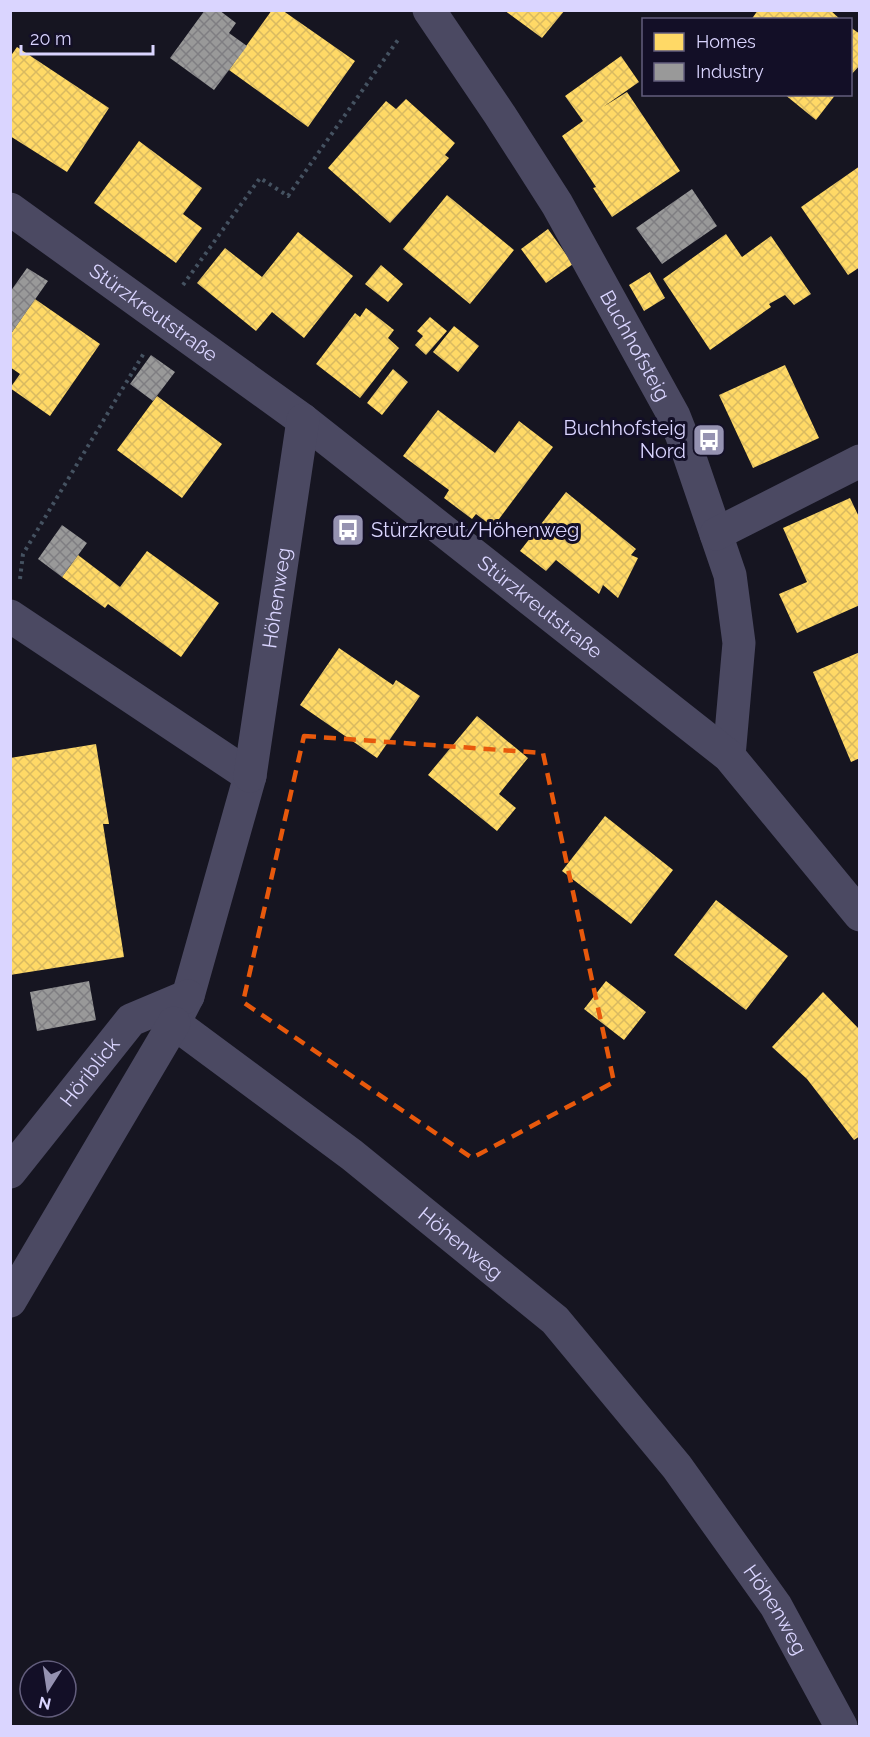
<svg xmlns="http://www.w3.org/2000/svg" width="870" height="1737" font-family="Raleway,sans-serif">
  <style>
    .homes { fill: url(#homes-cross-hatch) }
    .industry { fill: url(#industry-cross-hatch) }
    .lines { fill: none; stroke-linecap: round; stroke-linejoin: round }
    .path { stroke: #455261; stroke-width: 4; stroke-dasharray: 3 4.5; stroke-linecap: butt }
    .minor { stroke: #4b4962; stroke-width: 33 }
    .marked { fill: none; stroke: #e8590c; stroke-width: 4.5; stroke-dasharray: 12 8; stroke-linejoin: round }
    .labels { text-anchor: middle; stroke-width: 6; stroke-linejoin: round; paint-order: stroke }
    .street-label { font-size: 20px; fill: #dad5ff; stroke: #130f27 }
    .poi-label { font-size: 20px; fill: #dad5ff; stroke: #130f27; text-anchor: end }
  </style>
  <defs>
    <pattern id="homes-cross-hatch" width="8" height="8" patternUnits="userSpaceOnUse" patternTransform="scale(1.5)"><rect width="8" height="8" fill="#ffd966"/><path d="M0 0l8 8M0 8l8-8" fill="none" stroke="#d9ba61"/></pattern>
    <pattern id="industry-cross-hatch" width="8" height="8" patternUnits="userSpaceOnUse" patternTransform="scale(1.5)"><rect width="8" height="8" fill="#999"/><path d="M0 0l8 8M0 8l8-8" fill="none" stroke="#7f7e82"/></pattern>
  </defs>
  <rect width="100%" height="100%" fill="#161521"/>
  <path class="homes" d="M 272,10 L 282,10 L 355,61 L 308,127 L 229,70 Z
    M 504,10 L 565,10 L 542,38 Z
    M 758,10 L 830,10 L 841,20 L 751,20 Z
    M 850,27 L 860,34 L 860,65 L 850,76 Z
    M 17,47 L 109,108 L 67,172 L 10,136 L 10,57 Z
    M 621,56 L 639,82 L 603,107 L 627,92 L 680,171 L 612,217 L 593,188 L 596,187 L 562,136 L 583,121 L 565,96 Z
    M 784,94 L 836,94 L 816,120 Z
    M 406,99 L 455,143 L 445,155 L 449,158 L 390,223 L 328,168 L 386,101 L 396,109 Z
    M 139,141 L 202,188 L 183,214 L 202,228 L 176,263 L 94,203 Z
    M 860,166 L 860,267 L 848,275 L 801,207 Z
    M 447,195 L 514,250 L 470,304 L 403,249 Z
    M 548,229 L 573,264 L 546,283 L 521,249 Z
    M 298,232 L 353,276 L 304,338 L 272,312 L 256,331 L 197,283 L 225,248 L 262,277 Z
    M 726,234 L 742,257 L 771,236 L 811,294 L 794,305 L 785,295 L 769,304 L 771,307 L 710,350 L 663,279 Z
    M 381,265 L 403,284 L 388,302 L 365,284 Z
    M 650,272 L 665,298 L 644,311 L 629,285 Z
    M 35,299 L 100,344 L 50,416 L 10,388 L 20,374 L 10,367 L 10,335 Z
    M 366,308 L 394,330 L 388,338 L 399,348 L 360,398 L 316,364 L 355,313 L 360,317 Z
    M 430,317 L 447,331 L 426,355 L 415,345 L 423,336 L 417,331 Z
    M 454,326 L 479,346 L 458,372 L 433,352 Z
    M 785,365 L 819,438 L 753,468 L 719,395 Z
    M 393,369 L 408,382 L 382,415 L 367,403 Z
    M 157,396 L 222,444 L 182,498 L 117,450 Z
    M 438,410 L 495,453 L 519,421 L 553,447 L 493,527 L 476,514 L 472,519 L 444,498 L 449,490 L 403,456 Z
    M 566,492 L 636,549 L 631,555 L 638,558 L 618,598 L 603,585 L 599,594 L 556,560 L 546,571 L 520,551 Z
    M 850,498 L 860,519 L 860,605 L 797,633 L 779,594 L 807,582 L 783,528 Z
    M 147,551 L 219,603 L 181,657 L 108,604 L 105,608 L 62,577 L 78,555 L 120,587 Z
    M 339,648 L 393,685 L 396,680 L 420,696 L 377,758 L 300,705 Z
    M 860,652 L 860,758 L 851,762 L 813,672 Z
    M 477,716 L 528,758 L 499,794 L 516,808 L 497,831 L 428,775 Z
    M 96,744 L 109,824 L 103,824 L 124,957 L 10,975 L 10,758 Z
    M 605,816 L 673,870 L 631,924 L 562,871 Z
    M 716,900 L 788,956 L 746,1010 L 674,955 Z
    M 606,981 L 646,1012 L 624,1040 L 584,1009 Z
    M 823,992 L 860,1030 L 860,1041 L 858,1043 L 860,1045 L 860,1136 L 854,1140 L 807,1079 L 772,1047 Z"/>
  <path class="industry" d="M 205,10 L 219,10 L 236,23 L 229,33 L 247,46 L 214,90 L 170,58 Z
    M 692,189 L 717,226 L 662,264 L 636,228 Z
    M 27,268 L 48,281 L 10,335 L 10,292 Z
    M 151,355 L 175,372 L 153,401 L 130,384 Z
    M 62,525 L 87,543 L 62,577 L 38,559 Z
    M 89,981 L 96,1020 L 37,1031 L 30,992 Z"/>
  <g class="lines">
    <path class="path" d="M 183,285 L 260,178 L 288,196 L 400,37
      M 20,579 L 23,554 L 144,353"/>
    <g class="minor">
      <path id="s1" d="M 429,10 L 500,115 L 557,204 L 674,416 L 687,449 L 730,575 L 739,643 L 729,756"/>
      <path id="s2" d="M 10,209 L 303,420 L 729,756 L 860,915"/>
      <path d="M 716,534 L 860,461"/>
      <path id="s3" d="M 10,616 L 250,776 L 188,996 L 174,1023 L 352,1155 L 555,1320 L 677,1467 L 776,1606 L 841,1726"/>
      <path id="s4" d="M 250,776 L 303,420"/>
      <path id="s5" d="M 10,1172 L 131,1020 L 188,996"/>
      <path d="M 10,1301 L 174,1023"/>
    </g>
  </g>
  <path class="marked" d="M 304,736 L 543,753 L 614,1082 L 472,1158 L 243,1002 Z"/>
  <defs>
    <symbol id="bus-square" viewBox="-11 -11 22 22"><rect x="-9" y="-9" width="18" height="18" rx="4" fill="#9592b1" stroke="#130f27"/><path d="M-5-6H5V4H4V6H2V4H-2V6H-4V4H-5ZM-3.5-4V0h7V-4ZM-3.5 1.2v1.5H-2V1.2ZM2 1.2v1.5H3.5V1.2Z" fill="#fff"/></symbol>
  </defs>
  <g fill-rule="evenodd">
    <use href="#bus-square" x="690" y="421" width="38" height="38"/>
    <use href="#bus-square" x="329" y="511" width="38" height="38"/>
  </g>
  <g class="labels">
    <g class="street-label">
      <text dy="7" stroke="none"><textPath href="#s2" startOffset="177">Stürzkreutstraße</textPath></text>
      <text dy="7" stroke="none"><textPath href="#s1" startOffset="394">Buchhofsteig</textPath></text>
      <text dy="7" stroke="none"><textPath href="#s4" startOffset="180">Höhenweg</textPath></text>
      <text dy="7" stroke="none"><textPath href="#s2" startOffset="663">Stürzkreutstraße</textPath></text>
      <text dy="7" stroke="none"><textPath href="#s5" startOffset="128">Höriblick</textPath></text>
      <text dy="7" stroke="none"><textPath href="#s3" startOffset="909">Höhenweg</textPath></text>
      <text dy="7" stroke="none"><textPath href="#s3" startOffset="1395">Höhenweg</textPath></text>
    </g>
    <g class="poi-label">
      <text x="686" y="435">Buchhofsteig<tspan x="686" dy="23">Nord</tspan></text>
      <text x="371" y="537" text-anchor="start">Stürzkreut/Höhenweg</text>
    </g>
  </g>
  <rect width="870" height="1737" fill="none" stroke="#dad5ff" stroke-width="24"/>
  <rect x="642" y="18" width="210" height="78" fill="#130f27" stroke="#635e7d" stroke-width="1.5"/>
  <rect x="654" y="33" width="30" height="18" fill="#ffd966" stroke="#635e7d" stroke-width="1.5"/>
  <text x="696" y="48" font-size="18" fill="#dad5ff">Homes</text>
  <rect x="654" y="63" width="30" height="18" fill="#999999" stroke="#635e7d" stroke-width="1.5"/>
  <text x="696" y="78" font-size="18" fill="#dad5ff">Industry</text>
  <g transform="translate(48 1689) rotate(192)"><circle r="28" fill="#130f27" stroke="#635e7d" stroke-width="1.5"/>
  <path d="M0-4.5L10 22L0 15L-10 22Z" fill="#9592b1"/>
  <text y="-9" font-size="16" font-weight="bold" text-anchor="middle" fill="#dad5ff">N</text>
  </g>
  <path d="M21 45v9h132v-9" fill="none" stroke="#dad5ff" stroke-width="3"/>
  <text x="30" y="45" font-size="18" fill="#dad5ff" stroke="#130f27" stroke-width="4.5" paint-order="stroke">20 m</text>
</svg>
